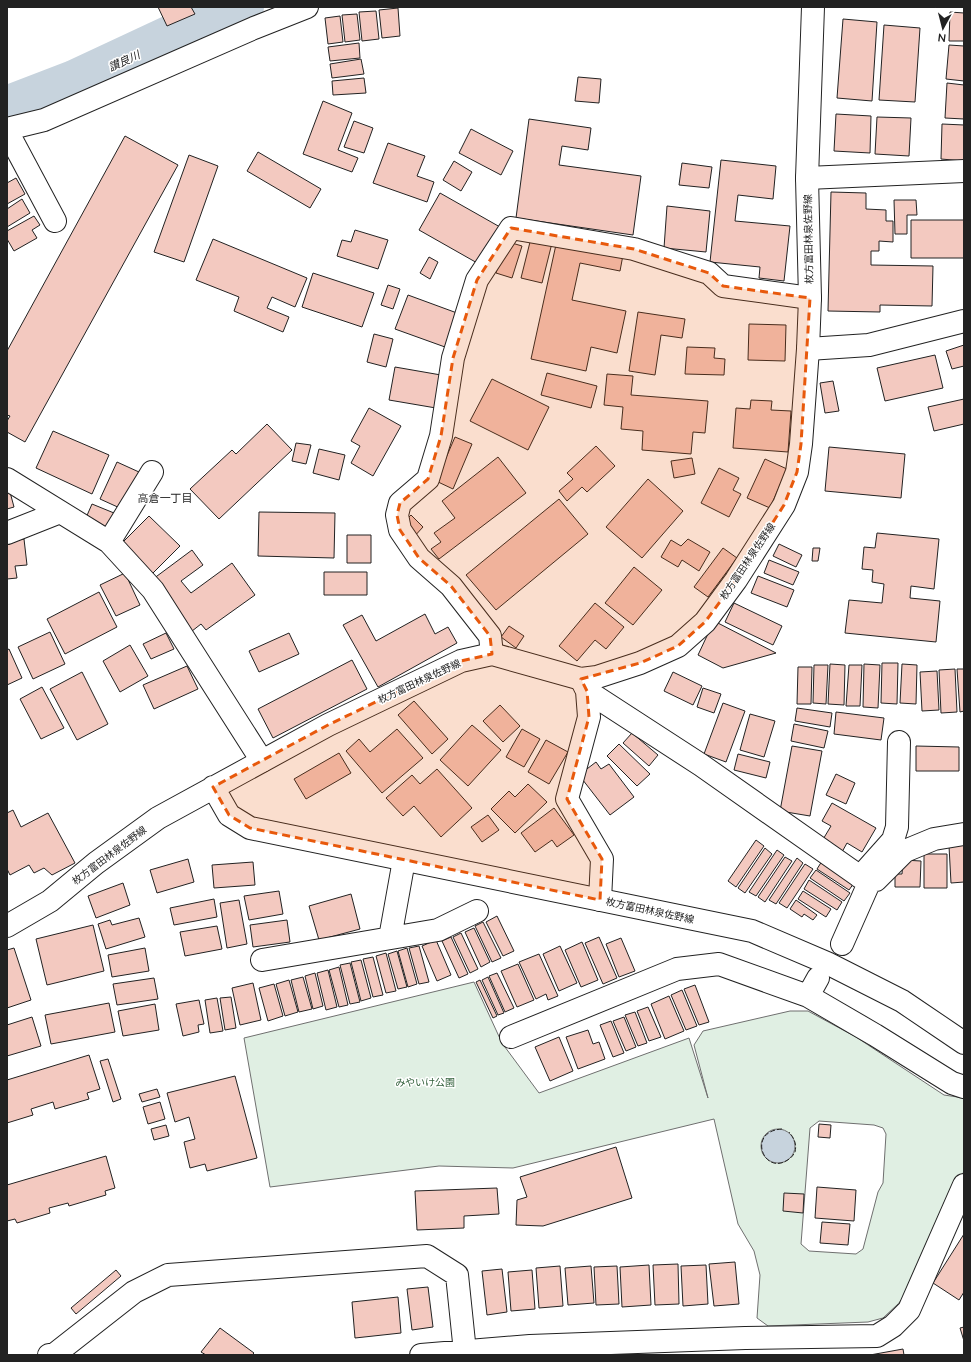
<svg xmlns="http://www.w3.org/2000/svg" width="971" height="1362" font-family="Mulish,'Noto Sans JP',sans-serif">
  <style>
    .green { fill: #e0efe3; stroke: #6f6f6f; fill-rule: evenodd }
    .water { fill: #c7d3dd; stroke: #6f6f6f }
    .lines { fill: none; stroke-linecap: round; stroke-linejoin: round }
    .river { stroke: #c7d3dd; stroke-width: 48 }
    .building { fill: #f3c9c0; stroke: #222 }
    .street-casing { stroke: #222; stroke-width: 24 }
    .secondary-casing { stroke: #222; stroke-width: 24 }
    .primary-casing { stroke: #222; stroke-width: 24 }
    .street { stroke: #fff; stroke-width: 22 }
    .secondary { stroke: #fff; stroke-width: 22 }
    .primary { stroke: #fff; stroke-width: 22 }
    .fence { stroke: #222; stroke-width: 1; stroke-dasharray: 5 2; stroke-linecap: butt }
    .marked { fill: #e8590c; fill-opacity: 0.2; stroke: #e8590c; stroke-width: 3; stroke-dasharray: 8 5; stroke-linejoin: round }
    .labels { text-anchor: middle; stroke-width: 3; stroke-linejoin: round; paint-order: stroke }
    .street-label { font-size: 10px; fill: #222; stroke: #fff }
    .park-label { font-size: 10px; fill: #2f5e38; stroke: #fff }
    .water-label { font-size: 11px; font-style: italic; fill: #222; stroke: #fff }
    .neighbourhood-label { font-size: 11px; fill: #222; stroke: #fff }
  </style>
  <rect width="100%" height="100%" fill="#fff"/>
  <path class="green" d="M 474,982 L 502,1043 L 539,1093 L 689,1038 L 708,1098 L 694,1045 L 703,1031 L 790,1011 L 808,1011 L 856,1037 L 944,1095 L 964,1098 L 964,1171 L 914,1285 L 898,1304 L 883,1318 L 868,1322 L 768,1326 L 757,1318 L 760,1275 L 754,1251 L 738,1224 L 714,1119 L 513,1168 L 439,1166 L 270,1187 L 244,1038 ZM 819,1121 L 874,1125 L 883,1128 L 886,1134 L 883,1183 L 878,1192 L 863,1249 L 856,1254 L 809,1251 L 801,1244 L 810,1128 Z"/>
  <path class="water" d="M761 1146a17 17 0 1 1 34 0a17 17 0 1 1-34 0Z"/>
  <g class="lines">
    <path class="river" d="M 7,110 L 75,84 L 240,7"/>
  </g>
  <path class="building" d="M 158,7 L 191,7 L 195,14 L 167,26 Z
    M 398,8 L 400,36 L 382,38 L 379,10 Z
    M 376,11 L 379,39 L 362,41 L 359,12 Z
    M 950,12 L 964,13 L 964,41 L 949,41 Z
    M 357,14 L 360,40 L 345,42 L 342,15 Z
    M 340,16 L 343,42 L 328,44 L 325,18 Z
    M 843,19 L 877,22 L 872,101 L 837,98 Z
    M 884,25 L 920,28 L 915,102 L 879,100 Z
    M 359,43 L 360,58 L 330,61 L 328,47 Z
    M 949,45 L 964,46 L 964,81 L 946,79 Z
    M 361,59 L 364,74 L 332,78 L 330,64 Z
    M 578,77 L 601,79 L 599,103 L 575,101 Z
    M 364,78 L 366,93 L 333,95 L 332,81 Z
    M 947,83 L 964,85 L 964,119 L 945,118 Z
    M 323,101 L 352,113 L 338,150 L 358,158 L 352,172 L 303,154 Z
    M 836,114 L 871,116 L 870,153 L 834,151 Z
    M 877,117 L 911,118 L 909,156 L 875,154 Z
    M 529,119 L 591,128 L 588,150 L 562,146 L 559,165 L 641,176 L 633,235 L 516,218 Z
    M 354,121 L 373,128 L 364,153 L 344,147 Z
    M 942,124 L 964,125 L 964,161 L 941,159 Z
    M 471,129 L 513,151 L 501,175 L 459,153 Z
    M 125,136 L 178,165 L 25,442 L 7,432 L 7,421 L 10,416 L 7,415 L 7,351 Z
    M 388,143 L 425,156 L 417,176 L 434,182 L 427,202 L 373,183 Z
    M 258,152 L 321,189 L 310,208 L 247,171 Z
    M 189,155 L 218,166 L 184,262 L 154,252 Z
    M 721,160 L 776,166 L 773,199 L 738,195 L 735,221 L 790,226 L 784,281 L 759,278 L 760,267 L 710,262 Z
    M 454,161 L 472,172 L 461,191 L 443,180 Z
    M 682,163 L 712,167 L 709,188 L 679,185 Z
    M 16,178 L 25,194 L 7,204 L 7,183 Z
    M 831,192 L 866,193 L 866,209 L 886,210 L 886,221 L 893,221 L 893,242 L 879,241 L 879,251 L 871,251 L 871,265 L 933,266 L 932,306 L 880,305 L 880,312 L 828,311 Z
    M 440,193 L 500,227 L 479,264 L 419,230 Z
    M 22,199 L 30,213 L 7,227 L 7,209 Z
    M 894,200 L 916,200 L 917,215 L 907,215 L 907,234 L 895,234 Z
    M 667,206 L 710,211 L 706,252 L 664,248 Z
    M 34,216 L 40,225 L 32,230 L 37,238 L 14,251 L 7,239 L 7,231 Z
    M 911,220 L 964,220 L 964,258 L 911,258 Z
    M 355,230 L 388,240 L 378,269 L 337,256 L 342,240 L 351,242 Z
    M 531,238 L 552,243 L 542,283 L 521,278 Z
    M 213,239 L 307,278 L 295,307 L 272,297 L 267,308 L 289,317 L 283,332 L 234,311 L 239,297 L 196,280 Z
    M 557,240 L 623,255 L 620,271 L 580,263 L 572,300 L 626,311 L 617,353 L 591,347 L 586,371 L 531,359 Z
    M 505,241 L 522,246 L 512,278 L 496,273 Z
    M 429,257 L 438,262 L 430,279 L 420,273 Z
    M 313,273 L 374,293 L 362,327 L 302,307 Z
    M 388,285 L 400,289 L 393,309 L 381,305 Z
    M 408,295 L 457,313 L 445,347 L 395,329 Z
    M 638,312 L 685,319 L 682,338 L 661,335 L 655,375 L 629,371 Z
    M 749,324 L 786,325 L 785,361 L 748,360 Z
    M 374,334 L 393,339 L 386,367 L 367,362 Z
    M 964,345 L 964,366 L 952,369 L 946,351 Z
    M 687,347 L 715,348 L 714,358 L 725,359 L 724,375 L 685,374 Z
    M 935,355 L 943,388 L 885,401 L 877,368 Z
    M 395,367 L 441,375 L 436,408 L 389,400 Z
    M 547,373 L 597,386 L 591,408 L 541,395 Z
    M 607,374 L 633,376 L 631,395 L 708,401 L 705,433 L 693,432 L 691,454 L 642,450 L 643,431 L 621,429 L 623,407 L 604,405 Z
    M 492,379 L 549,407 L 528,450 L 470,421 Z
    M 833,381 L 839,411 L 825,413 L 820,383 Z
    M 964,399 L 964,424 L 934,431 L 928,407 Z
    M 751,400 L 772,401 L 771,410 L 791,411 L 788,452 L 733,448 L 736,408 L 750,409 Z
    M 369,408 L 401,426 L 373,476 L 351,463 L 360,446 L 351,441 Z
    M 267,424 L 292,450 L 219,519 L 190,489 L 232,450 L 236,454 Z
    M 53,431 L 109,455 L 92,494 L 36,468 Z
    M 455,437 L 472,444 L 453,489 L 436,481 Z
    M 296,443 L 311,445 L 306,464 L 292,461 Z
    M 596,446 L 615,466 L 587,492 L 582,487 L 567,501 L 559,491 L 573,479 L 567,473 Z
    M 829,447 L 905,454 L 901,498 L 825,491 Z
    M 319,449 L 345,455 L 339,480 L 313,473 Z
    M 498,457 L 526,493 L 439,559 L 431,549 L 441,542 L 434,533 L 455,518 L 442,501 Z
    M 692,458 L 695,474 L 674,478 L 671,461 Z
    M 765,459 L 787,469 L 770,508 L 747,498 Z
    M 117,462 L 139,472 L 122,509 L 100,499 Z
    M 719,468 L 739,478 L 733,490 L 741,494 L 729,517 L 701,503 Z
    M 648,479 L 683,511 L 642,558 L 606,527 Z
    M 10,492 L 14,507 L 7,509 L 7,493 Z
    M 559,499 L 588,534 L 496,610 L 466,575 Z
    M 92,504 L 114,513 L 107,530 L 85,520 Z
    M 259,512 L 335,513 L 334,558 L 258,556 Z
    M 411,515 L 423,527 L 412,539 L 404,522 Z
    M 149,516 L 180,546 L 151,575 L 120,545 Z
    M 877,533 L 939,539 L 934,589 L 911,586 L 910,598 L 940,601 L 936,642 L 845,633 L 849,600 L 882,603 L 884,584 L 872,582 L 873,570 L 862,569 L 864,547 L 875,548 Z
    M 347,535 L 371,535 L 371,563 L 347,563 Z
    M 24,539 L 27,565 L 15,566 L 17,578 L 7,579 L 7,541 Z
    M 688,539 L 710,552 L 699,571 L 682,560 L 678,567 L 661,557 L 671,540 L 681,546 Z
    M 779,544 L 802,555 L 796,567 L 773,556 Z
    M 723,548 L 737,558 L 708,597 L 694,587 Z
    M 813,548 L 820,548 L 818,561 L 812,561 Z
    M 192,550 L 203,565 L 181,581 L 191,593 L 232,563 L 255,595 L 206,630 L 201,624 L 187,635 L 149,582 Z
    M 769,560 L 799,572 L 793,585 L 764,573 Z
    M 634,567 L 662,590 L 633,625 L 605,603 Z
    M 324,572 L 367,572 L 367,595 L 324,595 Z
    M 125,573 L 140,605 L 116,616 L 100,585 Z
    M 758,576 L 794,590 L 787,607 L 751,593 Z
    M 99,592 L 117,627 L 65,654 L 47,619 Z
    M 595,603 L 624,627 L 606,649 L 595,640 L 577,661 L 559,646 Z
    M 734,603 L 782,626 L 773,645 L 725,622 Z
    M 425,614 L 435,634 L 448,627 L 457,643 L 378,687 L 343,625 L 362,615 L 376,641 Z
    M 714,621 L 776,653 L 723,668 L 698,655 Z
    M 509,626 L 524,636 L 516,648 L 501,637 Z
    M 50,632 L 65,664 L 33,679 L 18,647 Z
    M 166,633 L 174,649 L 151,659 L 143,644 Z
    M 289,633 L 299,654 L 259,672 L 249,651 Z
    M 130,645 L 148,676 L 120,692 L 103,661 Z
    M 9,649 L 22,678 L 7,685 L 7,650 Z
    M 352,660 L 367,689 L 273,738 L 258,709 Z
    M 882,663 L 898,663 L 897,704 L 881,703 Z
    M 830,664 L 845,665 L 844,705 L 828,704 Z
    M 864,664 L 880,665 L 878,708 L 863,707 Z
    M 902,664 L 917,665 L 916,704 L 900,703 Z
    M 814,665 L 828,665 L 826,704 L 813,703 Z
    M 849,665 L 862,665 L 860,706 L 846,706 Z
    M 187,666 L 198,689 L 154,709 L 143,685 Z
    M 798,667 L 812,667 L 811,704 L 797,704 Z
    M 955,669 L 957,712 L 941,713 L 939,670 Z
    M 957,669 L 964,669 L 964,711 L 960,712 Z
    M 937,671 L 939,710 L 922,711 L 920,672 Z
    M 82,672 L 108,724 L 77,740 L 50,689 Z
    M 673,672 L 702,686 L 693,705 L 664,691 Z
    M 42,687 L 64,728 L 41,739 L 20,699 Z
    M 703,688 L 721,694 L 714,713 L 697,707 Z
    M 414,701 L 448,739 L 432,754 L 398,715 Z
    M 723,703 L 745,711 L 726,762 L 704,754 Z
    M 500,705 L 520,726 L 503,742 L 483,721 Z
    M 797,708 L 832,713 L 830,727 L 795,721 Z
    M 836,712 L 884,718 L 881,740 L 834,734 Z
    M 750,714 L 775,721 L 764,757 L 740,750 Z
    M 794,724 L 828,731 L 824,748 L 791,741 Z
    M 472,725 L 501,750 L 468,786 L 440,760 Z
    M 397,729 L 423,758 L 382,793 L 346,751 L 359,739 L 370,752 Z
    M 522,729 L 540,739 L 524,767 L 506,757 Z
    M 632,733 L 658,755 L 649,766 L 623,743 Z
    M 546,740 L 568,752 L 549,784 L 528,772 Z
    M 619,744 L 650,774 L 637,786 L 607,756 Z
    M 792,746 L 822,751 L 810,816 L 780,811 Z
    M 916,746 L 959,747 L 959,771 L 916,771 Z
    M 339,753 L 351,773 L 306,799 L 294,779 Z
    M 738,754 L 770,762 L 766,778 L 734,770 Z
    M 596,762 L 601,769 L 609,764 L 634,797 L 610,815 L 579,775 Z
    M 437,769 L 472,808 L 441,837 L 414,806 L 403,816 L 386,798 L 412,775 L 420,784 Z
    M 836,774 L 855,783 L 846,804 L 826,795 Z
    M 528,784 L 547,802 L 515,833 L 491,809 L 509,791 L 515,797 Z
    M 832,803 L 876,828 L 862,852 L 847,843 L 842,852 L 822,841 L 831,826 L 822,821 Z
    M 554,808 L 574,835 L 557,847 L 552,840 L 535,852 L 521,833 Z
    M 13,810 L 21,827 L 48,813 L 75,863 L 52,875 L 44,868 L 34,873 L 29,865 L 10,875 L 7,869 L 7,813 Z
    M 488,815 L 499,830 L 482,842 L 471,827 Z
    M 756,840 L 764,846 L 736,887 L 728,881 Z
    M 964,845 L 964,882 L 951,883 L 949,846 Z
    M 765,848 L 772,854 L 745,893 L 738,888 Z
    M 777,850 L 784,855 L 756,896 L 749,892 Z
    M 924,854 L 947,854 L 947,888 L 924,888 Z
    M 785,857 L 792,861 L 765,902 L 758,897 Z
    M 797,858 L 803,863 L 776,904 L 769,900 Z
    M 188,859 L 194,882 L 157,893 L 150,870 Z
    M 903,860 L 921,861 L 920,887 L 895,887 L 895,874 L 902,874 Z
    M 822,861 L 854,883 L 849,890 L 817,869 Z
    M 253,862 L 255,885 L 214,888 L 212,865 Z
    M 805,864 L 813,869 L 787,908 L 779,903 Z
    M 816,870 L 850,893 L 844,901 L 810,878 Z
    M 809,880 L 842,902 L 837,910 L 804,889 Z
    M 123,883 L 130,905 L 96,918 L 88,896 Z
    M 279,891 L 283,914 L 249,920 L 244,896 Z
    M 803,891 L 831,909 L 826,917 L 798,899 Z
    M 351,894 L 360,929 L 319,940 L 309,906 Z
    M 214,899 L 217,917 L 174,925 L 170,908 Z
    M 239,900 L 247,944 L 227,948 L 220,903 Z
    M 796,900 L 817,915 L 813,920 L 804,914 L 802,917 L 790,909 Z
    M 497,916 L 514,951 L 503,956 L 486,922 Z
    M 139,918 L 145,937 L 106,949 L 98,924 L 110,920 L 112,925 Z
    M 287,920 L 290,942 L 253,947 L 250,925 Z
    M 483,922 L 501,958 L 492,962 L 475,926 Z
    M 93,925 L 104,971 L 47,985 L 36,939 Z
    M 217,926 L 222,949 L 185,956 L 180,932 Z
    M 474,928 L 490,962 L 481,967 L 465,932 Z
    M 461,933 L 478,969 L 470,973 L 453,937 Z
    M 451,937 L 468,974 L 459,978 L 442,941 Z
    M 599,937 L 617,978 L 603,984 L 585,943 Z
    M 621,938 L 635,971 L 619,977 L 606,944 Z
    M 436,940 L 451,975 L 437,981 L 422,946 Z
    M 582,942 L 598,980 L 581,987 L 565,950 Z
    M 419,946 L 429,982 L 419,984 L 409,948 Z
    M 560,946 L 577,983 L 559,991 L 543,954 Z
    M 14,948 L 31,1000 L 7,1008 L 7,950 Z
    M 145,948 L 149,971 L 112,977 L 108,955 Z
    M 407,948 L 417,984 L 408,987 L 398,951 Z
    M 397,951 L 407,987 L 398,989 L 388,954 Z
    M 386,953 L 396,991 L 386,993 L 376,956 Z
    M 539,954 L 558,996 L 548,1000 L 546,994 L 536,999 L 519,962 Z
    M 373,957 L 383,995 L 373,997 L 363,959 Z
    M 361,960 L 371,998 L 361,1001 L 351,962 Z
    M 350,963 L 360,1002 L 350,1004 L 340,965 Z
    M 518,964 L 534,1000 L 517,1007 L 501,971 Z
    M 339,967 L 348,1005 L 339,1007 L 329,970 Z
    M 328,970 L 337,1007 L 326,1010 L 317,973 Z
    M 315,973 L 323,1006 L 313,1009 L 305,976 Z
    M 497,973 L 514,1008 L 505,1012 L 489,976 Z
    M 303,977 L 312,1009 L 299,1012 L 291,980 Z
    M 488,977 L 504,1013 L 498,1015 L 482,980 Z
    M 154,978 L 158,999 L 117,1005 L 113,984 Z
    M 289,980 L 298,1012 L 285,1016 L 276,984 Z
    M 480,980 L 497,1016 L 493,1018 L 476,982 Z
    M 253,983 L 261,1020 L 240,1025 L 232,988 Z
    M 274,984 L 283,1016 L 268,1021 L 259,988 Z
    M 695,985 L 709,1022 L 699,1025 L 684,989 Z
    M 682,990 L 697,1026 L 686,1030 L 671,995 Z
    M 669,996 L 684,1031 L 665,1039 L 651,1004 Z
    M 231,997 L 236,1028 L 225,1030 L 220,998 Z
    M 217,998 L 223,1031 L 210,1033 L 205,1000 Z
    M 199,1000 L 204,1024 L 198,1025 L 199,1032 L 183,1036 L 176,1004 Z
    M 109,1003 L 115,1032 L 51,1044 L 45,1015 Z
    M 155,1004 L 159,1030 L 123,1036 L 118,1011 Z
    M 648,1007 L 661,1037 L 649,1041 L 637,1011 Z
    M 635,1012 L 647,1043 L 638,1046 L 625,1015 Z
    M 32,1017 L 41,1046 L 7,1056 L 7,1025 Z
    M 624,1017 L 636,1047 L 626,1051 L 613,1021 Z
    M 611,1021 L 624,1053 L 613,1057 L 600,1025 Z
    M 588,1030 L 593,1044 L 599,1042 L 605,1059 L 578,1069 L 566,1037 Z
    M 559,1037 L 573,1071 L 550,1081 L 535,1047 Z
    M 89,1055 L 100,1089 L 87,1093 L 89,1099 L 55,1109 L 53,1102 L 31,1109 L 33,1115 L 7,1123 L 7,1080 Z
    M 108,1059 L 121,1099 L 113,1102 L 100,1061 Z
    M 235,1076 L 257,1158 L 207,1171 L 205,1164 L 190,1168 L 184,1142 L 195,1139 L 189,1117 L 175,1122 L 167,1093 Z
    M 157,1089 L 160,1097 L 142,1102 L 139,1094 Z
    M 160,1102 L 165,1119 L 148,1124 L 143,1107 Z
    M 819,1124 L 831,1125 L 830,1138 L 818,1137 Z
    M 166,1125 L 169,1136 L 154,1140 L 151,1129 Z
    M 616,1147 L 632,1198 L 543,1226 L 516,1225 L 517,1200 L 527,1197 L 520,1177 Z
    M 106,1156 L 115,1188 L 105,1191 L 106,1195 L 69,1206 L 68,1203 L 49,1208 L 50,1213 L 17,1223 L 15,1219 L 7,1221 L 7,1185 Z
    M 817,1187 L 856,1190 L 854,1221 L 815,1218 Z
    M 497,1188 L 499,1214 L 464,1216 L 464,1228 L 417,1230 L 415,1191 Z
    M 784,1193 L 804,1194 L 803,1213 L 783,1211 Z
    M 822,1222 L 850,1224 L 848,1245 L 820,1243 Z
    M 964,1234 L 964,1292 L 959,1300 L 933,1283 Z
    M 735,1262 L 739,1304 L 714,1306 L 709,1264 Z
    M 678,1264 L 679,1304 L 655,1305 L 653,1265 Z
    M 649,1265 L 651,1305 L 622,1307 L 620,1267 Z
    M 706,1265 L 708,1304 L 683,1306 L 681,1266 Z
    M 560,1266 L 563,1306 L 539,1308 L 536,1268 Z
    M 591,1266 L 594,1303 L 568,1305 L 565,1268 Z
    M 617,1266 L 619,1304 L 596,1305 L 594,1267 Z
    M 502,1269 L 507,1312 L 487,1315 L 482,1271 Z
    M 116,1270 L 121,1276 L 76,1314 L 71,1308 Z
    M 532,1270 L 535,1309 L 511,1311 L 508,1272 Z
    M 428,1287 L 433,1327 L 412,1330 L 407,1289 Z
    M 398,1297 L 401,1333 L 355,1338 L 352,1302 Z
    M 964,1327 L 964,1341 L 960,1328 Z
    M 220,1328 L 254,1353 L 252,1355 L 206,1355 L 201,1352 Z
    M 903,1349 L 904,1355 L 870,1355 Z"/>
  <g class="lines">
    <defs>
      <path id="street" d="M 7,129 L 44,120 L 254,28 L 307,7
        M 7,131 L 55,221
        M 807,178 L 964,171
        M 7,479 L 109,542 L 153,590 L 262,761
        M 7,533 L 60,512
        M 109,542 L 152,472
        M 492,654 L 490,636 L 451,586 L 419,558 L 400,530 L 397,515 L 400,503 L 428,479 L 441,436 L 453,358 L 477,280 L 511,228 L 634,249 L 709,273 L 723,286 L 810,298
        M 581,679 L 587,691 L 701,765 L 869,883 L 842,944
        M 587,691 L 589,717 L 567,799 L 602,859 L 600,900
        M 860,877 L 893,840 L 897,827 L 899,742
        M 876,880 L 905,851 L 934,839 L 964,834
        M 390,938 L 404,860
        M 262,960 L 438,930 L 477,911
        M 808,996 L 818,978
        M 511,1037 L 677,969 L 719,964 L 808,996 L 875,1035 L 952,1083 L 964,1087
        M 49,1355 L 55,1354 L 134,1292 L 168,1275 L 427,1256 L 457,1275 L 465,1352
        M 421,1355 L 530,1346 L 745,1338 L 877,1336 L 893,1326 L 909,1310 L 964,1185"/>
      <path id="secondary" d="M 808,349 L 869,345 L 964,321"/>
      <path id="primary" d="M 213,787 L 229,815 L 250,828 L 752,931 L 827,963 L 902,1001 L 964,1043
        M 7,926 L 50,901 L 96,863 L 158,818 L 328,725 L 461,661 L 492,654 L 581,679 L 597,677 L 640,663 L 678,646 L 705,622 L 736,580 L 784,505 L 797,472 L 801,444 L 808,349 L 810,298 L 807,178 L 813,7"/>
    </defs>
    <use href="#street" class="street-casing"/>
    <use href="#secondary" class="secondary-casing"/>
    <use href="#primary" class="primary-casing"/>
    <use href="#street" class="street"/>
    <use href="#secondary" class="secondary"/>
    <use href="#primary" class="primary"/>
    <path class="fence" d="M 782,1129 C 747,1131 763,1174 786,1161 C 790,1159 793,1156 795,1152 C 797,1144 794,1138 789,1132"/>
  </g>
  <path class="marked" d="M 511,228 L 634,249 L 709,273 L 723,286 L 810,298 L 801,444 L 797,472 L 784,505 L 736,580 L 705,622 L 678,646 L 640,663 L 581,679 L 587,691 L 589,717 L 567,799 L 602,859 L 600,900 L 250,828 L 229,815 L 213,787 L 328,725 L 461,661 L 492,654 L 490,636 L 451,586 L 419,558 L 400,530 L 397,515 L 400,503 L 428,479 L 441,436 L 453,358 L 477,280 Z"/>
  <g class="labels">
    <g class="street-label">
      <text transform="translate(808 239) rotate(-91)" y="4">枚方富田林泉佐野線</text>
      <text transform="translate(747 561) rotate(-56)" y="4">枚方富田林泉佐野線</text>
      <text transform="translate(419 681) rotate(-25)" y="4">枚方富田林泉佐野線</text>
      <text transform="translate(109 855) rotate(-37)" y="4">枚方富田林泉佐野線</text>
      <text transform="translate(650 910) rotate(12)" y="4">枚方富田林泉佐野線</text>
    </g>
    <g class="park-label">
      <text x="425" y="1086">みやいけ公園</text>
    </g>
    <g class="water-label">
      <text transform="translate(124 61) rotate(-25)" y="4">讃良川</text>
    </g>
    <g class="neighbourhood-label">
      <text x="165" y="502">高倉一丁目</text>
    </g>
  </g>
  <rect width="971" height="1362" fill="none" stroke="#222222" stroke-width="16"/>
  <g transform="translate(943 28) rotate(187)" stroke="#ffffff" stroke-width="3" paint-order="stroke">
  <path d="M0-3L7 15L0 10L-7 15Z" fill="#222222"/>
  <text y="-6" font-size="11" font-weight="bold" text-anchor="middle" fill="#222222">N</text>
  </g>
</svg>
